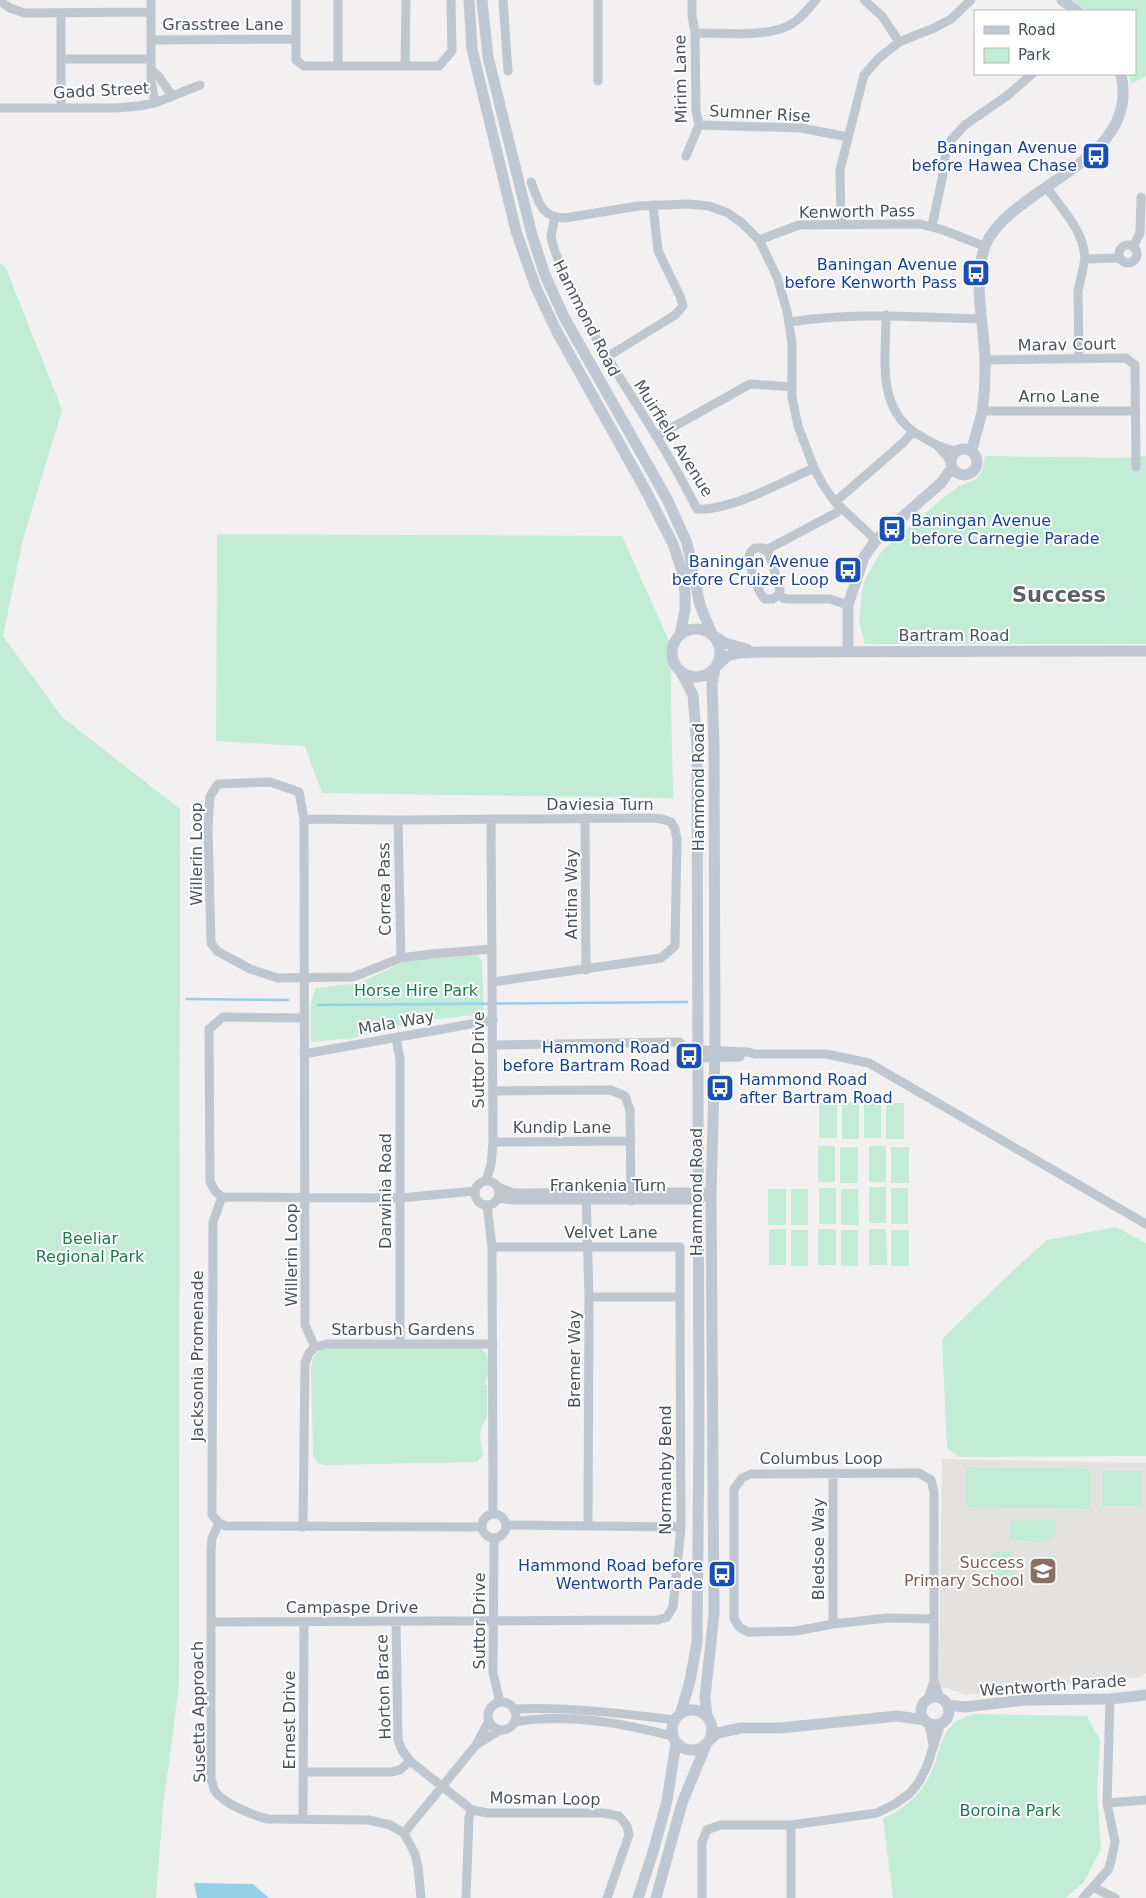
<svg xmlns="http://www.w3.org/2000/svg" width="1146" height="1898" font-family="'DejaVu Sans',sans-serif">
  <style>
    .education { fill: #e3e2e1 }
    .green { fill: #c2ecd6 }
    .water { fill: #93cfe6 }
    .lines { fill: none; stroke-linecap: round; stroke-linejoin: round }
    .stream { stroke: #93cfe6; stroke-width: 2.5 }
    .street { stroke: #bfc6ce; stroke-width: 9 }
    .secondary { stroke: #bfc7d2; stroke-width: 11 }
    .labels { text-anchor: middle; stroke-width: 4; stroke-linejoin: round; paint-order: stroke }
    .street-label { font-size: 16px; fill: #49525c; stroke: #fff }
    .transit-label { font-size: 16px; fill: #164399; stroke: #fff; text-anchor: end }
    .park-label { font-size: 16px; fill: #1e7952; stroke: #fff }
    .education-label { font-size: 16px; fill: #785e54; stroke: #fff; text-anchor: end }
    .district-label { font-size: 21px; font-weight: bold; fill: #5d6065; stroke: #fff }
  </style>
  <rect width="100%" height="100%" fill="#f2f0f0"/>
  <path class="education" d="M 942,1459 L 1146,1463 L 1146,1673 L 1141,1677 L 1034,1687 L 967,1695 L 939,1686 Z"/>
  <path class="green" d="M 1073,0 L 1146,0 L 1146,76 L 1131,84 L 1129,74 L 1135,74 L 1135,11 L 1086,11 Z
    M 0,263 L 6,268 L 62,410 L 23,539 L 3,636 L 62,717 L 180,809 L 179,1686 L 163,1807 L 156,1898 L 0,1898 Z
    M 985,456 L 1119,458 L 1146,456 L 1146,644 L 865,644 L 859,622 L 862,591 L 865,579 L 881,552 L 944,497 L 959,486 L 977,479 L 983,469 Z
    M 217,534 L 622,536 L 670,643 L 673,798 L 322,793 L 305,746 L 216,741 Z
    M 478,955 L 482,961 L 484,1014 L 419,1021 L 354,1038 L 311,1042 C 311,1023 308,1005 316,988 L 360,983 L 408,960 Z
    M 819,1102 L 837,1102 L 837,1138 L 819,1138 Z
    M 864,1102 L 881,1102 L 881,1138 L 864,1138 Z
    M 842,1103 L 859,1103 L 859,1139 L 842,1139 Z
    M 886,1103 L 904,1103 L 904,1139 L 886,1139 Z
    M 835,1146 L 835,1182 L 818,1182 L 818,1146 Z
    M 869,1146 L 886,1146 L 886,1182 L 869,1182 Z
    M 840,1147 L 858,1147 L 858,1183 L 840,1183 Z
    M 891,1147 L 909,1147 L 909,1183 L 891,1183 Z
    M 869,1187 L 886,1187 L 886,1223 L 869,1223 Z
    M 819,1188 L 836,1188 L 836,1224 L 819,1224 Z
    M 891,1188 L 908,1188 L 908,1224 L 891,1224 Z
    M 768,1189 L 786,1189 L 786,1225 L 768,1225 Z
    M 791,1189 L 808,1189 L 808,1225 L 791,1225 Z
    M 841,1189 L 858,1189 L 859,1225 L 841,1225 Z
    M 1116,1227 L 1146,1243 L 1146,1456 L 959,1457 L 947,1448 L 942,1339 L 1005,1278 L 1047,1240 Z
    M 769,1229 L 786,1229 L 786,1265 L 769,1265 Z
    M 818,1229 L 836,1229 L 836,1265 L 818,1265 Z
    M 869,1229 L 886,1229 L 887,1265 L 869,1265 Z
    M 791,1230 L 808,1230 L 808,1266 L 791,1266 Z
    M 841,1230 L 858,1230 L 858,1266 L 841,1266 Z
    M 891,1230 L 909,1230 L 909,1266 L 891,1266 Z
    M 478,1346 L 487,1354 L 489,1371 L 484,1386 L 487,1384 L 487,1418 C 477,1430 480,1442 483,1455 L 477,1462 L 325,1465 L 318,1463 L 313,1455 L 311,1367 C 313,1356 316,1350 327,1347 Z
    M 966,1467 L 1091,1469 L 1090,1509 L 965,1507 Z
    M 1103,1471 L 1142,1471 L 1142,1506 L 1102,1506 Z
    M 1056,1520 L 1056,1533 L 1047,1543 L 1010,1539 L 1011,1521 Z
    M 992,1552 L 1013,1552 L 1013,1579 L 993,1579 Z
    M 972,1714 L 1087,1716 L 1100,1740 L 1097,1790 L 1101,1849 L 1084,1882 L 1066,1898 L 893,1898 L 883,1818 C 910,1808 928,1786 936,1760 C 939,1748 943,1734 952,1725 C 956,1720 966,1717 972,1714 Z"/>
  <path class="water" d="M 194,1883 L 253,1884 L 269,1898 L 197,1898 Z"/>
  <g class="lines">
    <path class="stream" d="M 187,999 L 288,1000
      M 318,1005 L 687,1002"/>
    <path class="street" d="M 151,0 L 151,80 L 155,103
      M 296,0 L 296,60 L 304,66 L 439,66 L 452,51 L 451,0
      M 503,0 L 508,71
      M 598,0 L 598,81
      M 864,0 L 882,16 L 899,42
      M 0,1 L 10,8 L 24,13 L 151,12
      M 695,33 C 721,33 766,37 788,26 C 800,20 807,10 816,0
      M 151,40 L 296,39
      M 61,59 L 151,59
      M 338,66 L 338,0
      M 405,66 L 406,0
      M 152,70 L 160,78 L 172,96
      M 0,108 L 116,108 L 139,106 L 155,103 L 200,85
      M 61,108 L 61,13
      M 699,125 L 801,128 L 848,137
      M 686,156 L 699,125 L 696,111 L 695,33 L 692,16 L 692,0
      M 531,182 C 539,201 540,218 565,218 L 638,206 L 688,204 L 709,206 L 728,213 L 742,223 L 759,240 L 777,277 L 787,311 L 792,343 L 792,397 L 798,426 L 814,468 L 823,485 L 835,502 L 876,540
      M 1047,188 C 1063,210 1084,231 1085,259
      M 555,218 L 551,235 L 552,242 C 574,313 618,372 656,436 C 671,459 684,484 697,509 C 729,512 784,481 814,468
      M 841,224 L 840,170 L 864,75 L 879,58 L 899,42 L 934,28 L 951,19 L 971,0
      M 932,226 L 942,179 L 946,152 L 951,140 L 965,125 L 1008,95 L 1032,74
      M 759,240 L 799,225 L 920,224 L 943,230 L 984,246
      M1119 254a9 9 0 1 1 18 0a9 9 0 1 1-18 0Z
      M 1133,247 L 1140,233 L 1141,197
      M 886,315 C 886,362 875,413 924,438 C 934,444 944,449 956,451
      M 790,322 C 853,312 916,317 981,319
      M 607,357 L 675,315 L 683,306 L 680,296 L 658,251 L 653,205
      M 1079,359 L 1078,291 L 1085,259 L 1120,258
      M 985,360 L 1126,358 L 1135,365 L 1136,467
      M 982,411 L 1135,411
      M 657,436 L 750,384 L 792,387
      M 938,446 L 950,460
      M 835,502 L 904,442 L 912,432
      M 755,548 L 763,548 L 769,554 L 780,589 L 779,594 L 773,599 L 765,599 C 758,594 750,567 749,558 C 749,553 751,551 755,548 Z
      M 766,550 L 836,513 L 841,507
      M 779,594 L 783,598 L 788,599 L 830,599 L 848,605
      M 585,818 L 586,970
      M 304,819 L 398,820 L 652,818 L 662,819 L 671,822 L 675,829 L 677,839 L 675,946 L 661,958 L 492,982
      M 398,820 L 401,958
      M 304,1018 L 223,1017 L 209,1029 L 210,1181 L 215,1191 L 222,1197 L 213,1222 L 212,1515 L 219,1523 L 226,1526 L 481,1527
      M 396,1038 L 400,1059 L 400,1344
      M 493,1045 L 680,1042
      M 698,1050 L 748,1052 L 755,1054 L 826,1054 L 869,1063 L 1146,1224
      M 304,1054 L 493,1020
      M 698,1058 L 740,1057
      M 493,1091 L 611,1090 L 625,1096 L 630,1110 L 631,1201
      M 493,1142 L 631,1141
      M475 1193a12 12 0 1 1 24 0a12 12 0 1 1-24 0Z
      M 486,1181 L 491,1165 L 493,1142 L 491,819
      M 498,1187 L 513,1193 L 704,1192
      M 586,1192 L 589,1297 L 588,1525
      M 222,1197 L 400,1198 L 475,1191
      M 498,1198 L 513,1200 L 697,1200 L 711,1193
      M 487,1205 L 492,1247 L 493,1514
      M 492,1247 L 680,1247 L 680,1297
      M 315,1347 L 327,1344 L 493,1344
      M482 1526a12 12 0 1 1 24 0a12 12 0 1 1-24 0Z
      M 219,1523 L 212,1538 L 211,1552 L 211,1780 C 213,1783 213,1788 215,1791 C 222,1803 255,1816 268,1819 L 369,1820 L 390,1825 L 404,1833 L 415,1854 L 418,1867 L 421,1898
      M 506,1525 L 681,1527
      M 303,1527 L 305,1363 L 309,1353 L 315,1347 L 305,1325 L 304,819 L 299,792 L 270,782 L 218,784 L 210,796 L 208,827 L 211,943 L 217,951 L 250,969 L 277,978 L 353,977 L 401,958 L 431,954 L 492,949
      M 494,1539 L 493,1673 L 500,1702
      M 396,1621 L 398,1740 L 402,1750 L 410,1761 L 472,1810 L 487,1813 L 603,1813 L 619,1816 L 627,1826 L 629,1835 L 607,1898
      M 211,1622 L 658,1620 L 667,1617 L 673,1607 L 681,1527 L 680,1297 L 589,1297
      M 833,1624 L 833,1473
      M 934,1681 L 940,1698
      M 928,1699 L 934,1681 L 934,1492 L 931,1480 L 919,1473 L 751,1474 L 742,1478 L 734,1489 L 734,1618 L 739,1627 L 748,1632 L 796,1631 L 833,1624 L 887,1618 L 934,1619
      M488 1716a14 14 0 1 1 28 0a14 14 0 1 1-28 0Z
      M 514,1709 C 568,1707 621,1713 674,1720
      M 514,1722 C 567,1713 622,1723 672,1736
      M 929,1723 L 933,1745
      M 476,1745 L 500,1730
      M 303,1772 L 391,1772 L 400,1770 L 410,1761
      M 1107,1803 L 1146,1800
      M 303,1819 L 304,1622
      M 791,1825 L 791,1898
      M 404,1833 L 476,1745 L 489,1721
      M 1093,1887 L 1115,1898
      M 466,1898 L 469,1817 L 472,1810
      M 702,1898 L 702,1842 L 707,1830 L 720,1825 L 791,1825 L 877,1813 L 895,1804 L 910,1793 L 919,1782 L 927,1766 L 941,1723
      M 1083,1898 L 1108,1870 L 1111,1861 L 1115,1842 L 1107,1803 L 1110,1699"/>
    <path class="secondary" d="M 469,0 L 472,49 L 516,231 L 536,288 L 557,332 L 646,491 L 673,544 L 682,571 L 685,593 L 685,610 L 680,635
      M 482,0 L 488,57 L 532,235 L 545,275 L 564,317 L 667,499 L 687,543 L 700,605 L 712,634
      M 1062,0 L 1077,11
      M951 462a13 13 0 1 1 26 0a13 13 0 1 1-26 0Z
      M 972,451 C 974,437 980,424 982,411 C 985,395 985,377 985,362 C 985,321 967,267 993,232 C 1032,180 1140,156 1121,74
      M672 653a24 24 0 1 1 48 0a24 24 0 1 1-48 0Z
      M 714,636 L 725,643 L 747,649
      M 848,651 L 848,605 L 864,557 L 876,540 L 941,483 L 952,468
      M 718,665 L 727,656 L 739,653 L 761,652 L 1146,651
      M921 1711a14 14 0 1 1 28 0a14 14 0 1 1-28 0Z
      M 948,1705 L 965,1707 L 1025,1700 L 1110,1699 L 1146,1695
      M672 1730a20 20 0 1 1 40 0a20 20 0 1 1-40 0Z
      M 681,1712 L 690,1681 L 697,1642 L 699,1431 L 697,747 L 693,695 L 681,672
      M 707,1716 L 705,1697 L 714,1614 L 711,1193 L 715,1051 L 714,747 L 712,684 L 715,668
      M 710,1740 L 717,1733 L 741,1728 L 780,1728 L 897,1716 L 925,1720
      M 638,1898 L 653,1852 L 667,1801 L 676,1743
      M 656,1898 L 682,1803 L 706,1745"/>
  </g>
  <defs>
    <symbol id="bus-square" viewBox="-11 -11 22 22"><rect x="-9" y="-9" width="18" height="18" rx="4" fill="#1a4fb4" stroke="#fff"/><path d="M-5-6H5V4H4V6H2V4H-2V6H-4V4H-5ZM-3.5-4V0h7V-4ZM-3.5 1.2v1.5H-2V1.2ZM2 1.2v1.5H3.5V1.2Z" fill="#fff"/></symbol>
    <symbol id="school-square" viewBox="-11 -11 22 22"><rect x="-9" y="-9" width="18" height="18" rx="4" fill="#8d6e63" stroke="#fff"/><path d="M0-5L7-2L0 1L-7-2ZM-4 1L0 2.5L4 1V4Q0 6-4 4Z" fill="#fff"/></symbol>
  </defs>
  <g fill-rule="evenodd">
    <use href="#bus-square" x="1080" y="140" width="32" height="32"/>
    <use href="#bus-square" x="960" y="257" width="32" height="32"/>
    <use href="#bus-square" x="876" y="513" width="32" height="32"/>
    <use href="#bus-square" x="832" y="554" width="32" height="32"/>
    <use href="#bus-square" x="673" y="1040" width="32" height="32"/>
    <use href="#bus-square" x="704" y="1072" width="32" height="32"/>
    <use href="#school-square" x="1027" y="1555" width="32" height="32"/>
    <use href="#bus-square" x="706" y="1558" width="32" height="32"/>
  </g>
  <g class="labels">
    <g class="street-label">
      <text x="223" y="30">Grasstree Lane</text>
      <text transform="translate(680 79) rotate(-91)" y="6">Mirim Lane</text>
      <text transform="translate(101 90) rotate(-3)" y="6">Gadd Street</text>
      <text transform="translate(760 113) rotate(3)" y="6">Sumner Rise</text>
      <text transform="translate(857 211) rotate(-1)" y="6">Kenworth Pass</text>
      <text transform="translate(587 318) rotate(63)" y="6">Hammond Road</text>
      <text transform="translate(1067 344) rotate(-1)" y="6">Marav Court</text>
      <text x="1059" y="402">Arno Lane</text>
      <text transform="translate(674 438) rotate(58)" y="6">Muirfield Avenue</text>
      <text x="954" y="641">Bartram Road</text>
      <text transform="translate(698 787) rotate(-90)" y="6">Hammond Road</text>
      <text x="600" y="810">Daviesia Turn</text>
      <text transform="translate(196 854) rotate(-90)" y="6">Willerin Loop</text>
      <text transform="translate(384 889) rotate(-91)" y="6">Correa Pass</text>
      <text transform="translate(571 894) rotate(-90)" y="6">Antina Way</text>
      <text transform="translate(396 1022) rotate(-10)" y="6">Mala Way</text>
      <text transform="translate(478 1060) rotate(-90)" y="6">Suttor Drive</text>
      <text x="562" y="1133">Kundip Lane</text>
      <text x="608" y="1191">Frankenia Turn</text>
      <text transform="translate(385 1191) rotate(-90)" y="6">Darwinia Road</text>
      <text transform="translate(696 1192) rotate(-90)" y="6">Hammond Road</text>
      <text x="611" y="1238">Velvet Lane</text>
      <text transform="translate(291 1255) rotate(-90)" y="6">Willerin Loop</text>
      <text x="403" y="1335">Starbush Gardens</text>
      <text transform="translate(197 1356) rotate(-90)" y="6">Jacksonia Promenade</text>
      <text transform="translate(574 1359) rotate(-90)" y="6">Bremer Way</text>
      <text x="821" y="1464">Columbus Loop</text>
      <text transform="translate(665 1470) rotate(-90)" y="6">Normanby Bend</text>
      <text transform="translate(818 1549) rotate(-90)" y="6">Bledsoe Way</text>
      <text x="352" y="1613">Campaspe Drive</text>
      <text transform="translate(479 1621) rotate(-90)" y="6">Suttor Drive</text>
      <text transform="translate(1053 1685) rotate(-4)" y="6">Wentworth Parade</text>
      <text transform="translate(383 1687) rotate(-92)" y="6">Horton Brace</text>
      <text transform="translate(198 1712) rotate(-91)" y="6">Susetta Approach</text>
      <text transform="translate(289 1720) rotate(-90)" y="6">Ernest Drive</text>
      <text transform="translate(545 1798) rotate(1)" y="6">Mosman Loop</text>
    </g>
    <g class="transit-label">
      <text x="1077" y="153">Baningan Avenue<tspan x="1077" dy="18">before Hawea Chase</tspan></text>
      <text x="957" y="270">Baningan Avenue<tspan x="957" dy="18">before Kenworth Pass</tspan></text>
      <text x="911" y="526" text-anchor="start">Baningan Avenue<tspan x="911" dy="18">before Carnegie Parade</tspan></text>
      <text x="829" y="567">Baningan Avenue<tspan x="829" dy="18">before Cruizer Loop</tspan></text>
      <text x="670" y="1053">Hammond Road<tspan x="670" dy="18">before Bartram Road</tspan></text>
      <text x="739" y="1085" text-anchor="start">Hammond Road<tspan x="739" dy="18">after Bartram Road</tspan></text>
      <text x="703" y="1571">Hammond Road before<tspan x="703" dy="18">Wentworth Parade</tspan></text>
    </g>
    <g class="park-label">
      <text x="416" y="996">Horse Hire Park</text>
      <text x="90" y="1244">Beeliar<tspan x="90" dy="18">Regional Park</tspan></text>
      <text x="1010" y="1816">Boroina Park</text>
    </g>
    <g class="education-label">
      <text x="1024" y="1568">Success<tspan x="1024" dy="18">Primary School</tspan></text>
    </g>
    <g class="district-label">
      <text x="1059" y="602">Success</text>
    </g>
  </g>
  <rect x="974" y="10" width="162" height="65" fill="#ffffff" stroke="#b6babe"/>
  <rect x="984" y="26" width="25" height="8" fill="#bfc7d2" stroke="#b6babe"/>
  <text x="1018" y="35" font-size="15" fill="#49525c">Road</text>
  <rect x="984" y="48" width="25" height="15" fill="#c2ecd6" stroke="#b6babe"/>
  <text x="1018" y="60" font-size="15" fill="#49525c">Park</text>
</svg>
